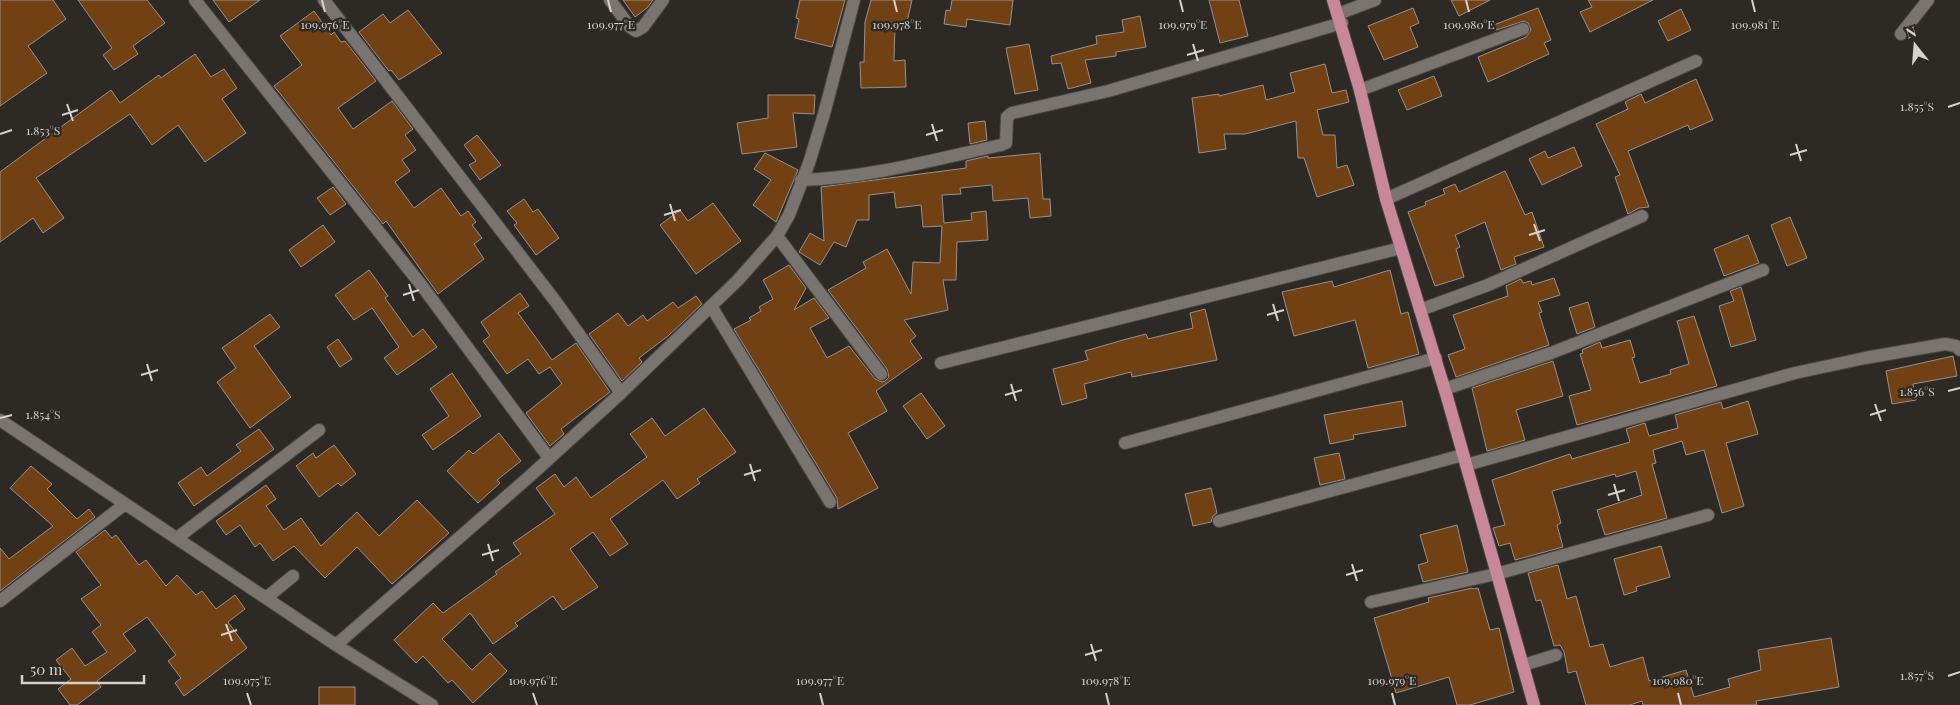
<svg xmlns="http://www.w3.org/2000/svg" width="1960" height="705" font-family="'Playfair Display',serif">
  <style>
    .building { fill: #724113; stroke: #97918d }
    .lines { fill: none; stroke-linecap: round; stroke-linejoin: round }
    .minor-casing { stroke: #4a4744; stroke-width: 14 }
    .major-casing { stroke: #4a4744; stroke-width: 14 }
    .minor { stroke: #797470; stroke-width: 12 }
    .major { stroke: #c98899; stroke-width: 12 }
    .ticks { fill: none; stroke: #d4d1cf; stroke-width: 2 }
    .ticks-label { font-size: 12px; text-anchor: middle; fill: #d4d1cf; stroke: #2d2925; stroke-width: 4.5; stroke-linejoin: round; paint-order: stroke }
  </style>
  <rect width="100%" height="100%" fill="#2d2925"/>
  <path class="building" d="M 0,0 L 53,0 L 66,19 L 28,46 L 47,73 L 0,106 Z
    M 78,0 L 147,0 L 165,23 L 133,46 L 138,54 L 114,70 L 103,55 L 112,48 Z
    M 213,0 L 260,0 L 229,22 Z
    M 623,0 L 653,0 L 647,8 L 635,17 Z
    M 800,0 L 845,0 L 832,47 L 795,38 L 799,19 L 796,18 Z
    M 871,0 L 912,0 L 906,26 L 895,23 L 894,61 L 905,60 L 906,87 L 861,88 L 860,62 L 864,62 L 865,22 Z
    M 952,0 L 1013,0 L 1010,25 L 967,19 L 966,27 L 944,24 L 946,10 L 950,11 Z
    M 1209,0 L 1239,0 L 1248,36 L 1220,43 Z
    M 1451,0 L 1490,0 L 1459,16 Z
    M 1588,0 L 1653,0 L 1590,32 L 1580,12 L 1592,7 Z
    M 1413,8 L 1419,23 L 1410,27 L 1418,47 L 1384,60 L 1368,26 Z
    M 1538,8 L 1551,40 L 1544,43 L 1549,54 L 1488,82 L 1478,57 L 1526,37 L 1531,30 L 1528,23 L 1524,21 L 1493,31 L 1491,26 Z
    M 1681,9 L 1691,30 L 1668,41 L 1658,21 Z
    M 408,10 L 442,53 L 399,80 L 391,70 L 389,71 L 359,32 L 383,14 L 390,23 Z
    M 314,11 L 331,35 L 334,32 L 341,42 L 345,41 L 376,81 L 338,108 L 353,129 L 392,101 L 413,129 L 405,135 L 416,150 L 402,160 L 410,171 L 395,182 L 414,208 L 441,188 L 461,216 L 468,211 L 476,222 L 472,225 L 482,238 L 474,244 L 484,259 L 438,294 L 386,221 L 383,224 L 274,86 L 302,65 L 280,36 Z
    M 1140,16 L 1146,47 L 1116,52 L 1116,56 L 1085,60 L 1091,83 L 1068,89 L 1061,63 L 1052,64 L 1051,56 L 1097,44 L 1096,36 L 1124,32 L 1122,20 Z
    M 1029,44 L 1038,90 L 1015,94 L 1006,48 Z
    M 195,54 L 211,77 L 224,69 L 237,88 L 222,99 L 246,133 L 205,162 L 178,125 L 152,145 L 130,114 L 36,178 L 64,218 L 43,233 L 33,218 L 0,242 L 0,172 L 111,90 L 120,103 L 159,75 L 161,78 Z
    M 1325,64 L 1332,93 L 1346,90 L 1349,102 L 1317,110 L 1323,135 L 1335,135 L 1337,168 L 1347,165 L 1354,185 L 1317,197 L 1304,158 L 1298,158 L 1296,121 L 1245,134 L 1224,134 L 1226,149 L 1199,153 L 1192,98 L 1219,94 L 1219,96 L 1263,85 L 1266,100 L 1295,92 L 1290,73 Z
    M 1434,76 L 1442,96 L 1407,110 L 1398,90 Z
    M 1696,79 L 1713,120 L 1690,130 L 1688,125 L 1628,151 L 1649,207 L 1639,208 L 1628,214 L 1615,177 L 1620,175 L 1596,124 L 1628,109 L 1625,102 L 1641,94 L 1645,103 Z
    M 768,95 L 815,95 L 814,114 L 793,113 L 797,147 L 742,154 L 737,123 L 768,118 Z
    M 985,121 L 987,140 L 970,144 L 968,123 Z
    M 477,135 L 501,165 L 480,180 L 469,165 L 476,161 L 464,145 Z
    M 1574,147 L 1582,166 L 1542,185 L 1529,159 L 1545,151 L 1548,158 Z
    M 765,153 L 798,170 L 776,222 L 753,205 L 771,180 L 754,169 Z
    M 1040,153 L 1043,199 L 1050,199 L 1051,216 L 1030,218 L 1028,198 L 993,201 L 992,185 L 960,188 L 961,194 L 942,195 L 944,223 L 972,220 L 971,213 L 986,211 L 988,240 L 957,242 L 956,280 L 943,280 L 948,310 L 904,320 L 916,336 L 910,341 L 922,358 L 876,391 L 887,411 L 848,433 L 878,488 L 838,509 L 837,498 L 734,329 L 751,320 L 749,318 L 761,311 L 759,307 L 773,299 L 763,280 L 789,265 L 806,288 L 794,310 L 814,298 L 829,318 L 810,328 L 827,358 L 849,346 L 875,379 L 882,382 L 885,381 L 889,377 L 887,369 L 828,290 L 866,268 L 863,262 L 887,249 L 911,294 L 913,262 L 940,263 L 942,226 L 923,227 L 921,205 L 896,208 L 894,192 L 869,195 L 869,220 L 857,220 L 846,247 L 834,242 L 820,265 L 799,252 L 810,233 L 824,241 L 821,187 L 966,168 L 966,161 L 988,156 L 988,158 Z
    M 1505,171 L 1525,215 L 1532,212 L 1544,247 L 1514,257 L 1516,264 L 1501,270 L 1485,222 L 1455,235 L 1460,247 L 1456,249 L 1464,277 L 1435,286 L 1408,212 L 1426,205 L 1425,202 L 1445,194 L 1443,189 L 1455,184 L 1459,192 Z
    M 333,187 L 346,204 L 330,215 L 317,198 Z
    M 524,199 L 533,212 L 538,209 L 559,238 L 536,255 L 514,225 L 517,223 L 507,211 Z
    M 713,203 L 741,241 L 696,274 L 660,225 L 680,210 L 688,221 Z
    M 1790,217 L 1807,258 L 1787,266 L 1771,225 Z
    M 323,225 L 335,242 L 301,267 L 289,250 Z
    M 1748,235 L 1759,263 L 1724,276 L 1714,249 Z
    M 369,270 L 388,296 L 385,298 L 413,337 L 423,329 L 437,347 L 397,375 L 384,358 L 399,347 L 372,308 L 354,320 L 335,295 Z
    M 1390,270 L 1401,314 L 1408,312 L 1419,354 L 1368,368 L 1355,320 L 1294,336 L 1282,292 L 1332,281 L 1334,287 Z
    M 1554,278 L 1560,295 L 1538,302 L 1542,312 L 1539,313 L 1549,345 L 1456,377 L 1448,355 L 1465,349 L 1453,315 L 1508,296 L 1506,286 L 1521,279 L 1523,283 L 1531,281 L 1532,285 Z
    M 1741,287 L 1756,340 L 1731,347 L 1719,306 L 1734,301 L 1730,291 Z
    M 520,293 L 529,306 L 518,313 L 552,360 L 576,343 L 610,392 L 561,429 L 564,434 L 550,446 L 526,413 L 562,384 L 550,367 L 539,374 L 528,359 L 507,374 L 483,341 L 490,336 L 481,322 Z
    M 696,296 L 702,304 L 668,336 L 639,358 L 642,362 L 622,381 L 589,334 L 618,313 L 628,326 L 643,315 L 647,321 L 673,302 L 678,308 Z
    M 1588,302 L 1595,327 L 1577,334 L 1569,308 Z
    M 1205,309 L 1217,360 L 1132,377 L 1131,372 L 1084,384 L 1087,398 L 1062,405 L 1053,369 L 1088,360 L 1085,351 L 1123,340 L 1146,334 L 1148,339 L 1193,328 L 1190,313 Z
    M 270,314 L 280,327 L 254,346 L 291,397 L 250,428 L 217,382 L 236,368 L 222,348 Z
    M 1694,316 L 1717,386 L 1577,425 L 1569,396 L 1591,390 L 1580,354 L 1583,353 L 1582,350 L 1600,342 L 1602,348 L 1630,340 L 1635,357 L 1632,358 L 1640,383 L 1671,374 L 1670,370 L 1689,364 L 1677,321 Z
    M 338,339 L 352,359 L 340,367 L 327,347 Z
    M 1953,356 L 1957,376 L 1913,384 L 1916,400 L 1892,404 L 1886,371 Z
    M 1553,361 L 1563,396 L 1516,410 L 1525,440 L 1487,451 L 1472,388 Z
    M 452,373 L 481,416 L 433,450 L 422,435 L 449,416 L 430,389 Z
    M 921,393 L 945,426 L 927,439 L 903,406 Z
    M 1402,401 L 1406,426 L 1353,435 L 1354,439 L 1330,444 L 1324,415 Z
    M 1748,401 L 1758,434 L 1726,443 L 1744,506 L 1722,513 L 1704,450 L 1686,455 L 1682,441 L 1653,450 L 1656,463 L 1652,464 L 1667,518 L 1605,535 L 1597,510 L 1642,495 L 1636,471 L 1616,477 L 1615,474 L 1552,491 L 1561,523 L 1557,525 L 1563,547 L 1515,560 L 1510,543 L 1499,546 L 1493,528 L 1505,525 L 1492,480 L 1570,454 L 1572,459 L 1630,442 L 1626,429 L 1645,423 L 1649,436 L 1678,428 L 1675,415 L 1721,402 L 1723,409 Z
    M 704,408 L 736,452 L 697,479 L 700,483 L 677,499 L 663,480 L 610,519 L 628,544 L 610,556 L 593,532 L 570,549 L 598,587 L 563,610 L 553,596 L 515,623 L 518,626 L 493,644 L 470,613 L 442,639 L 472,670 L 490,653 L 507,671 L 473,703 L 452,680 L 448,683 L 423,656 L 416,663 L 394,640 L 433,603 L 443,613 L 497,574 L 495,572 L 521,554 L 513,543 L 555,514 L 536,488 L 555,474 L 564,487 L 576,477 L 591,498 L 647,457 L 630,434 L 652,418 L 665,436 Z
    M 259,429 L 274,449 L 194,506 L 178,483 L 201,467 L 207,476 L 241,451 L 236,445 Z
    M 499,433 L 521,461 L 497,480 L 500,483 L 478,503 L 447,471 L 469,450 L 473,454 Z
    M 334,445 L 356,474 L 341,486 L 338,483 L 319,497 L 296,466 L 313,453 L 316,458 Z
    M 1339,453 L 1345,479 L 1320,485 L 1314,458 Z
    M 31,466 L 52,484 L 47,489 L 77,519 L 89,509 L 95,517 L 0,591 L 0,548 L 9,559 L 53,526 L 10,488 Z
    M 266,485 L 276,499 L 266,506 L 284,530 L 301,518 L 321,546 L 357,512 L 379,536 L 417,500 L 449,533 L 392,584 L 357,547 L 325,578 L 294,546 L 273,561 L 260,543 L 255,547 L 240,525 L 226,535 L 216,521 Z
    M 1211,488 L 1217,513 L 1213,516 L 1211,522 L 1193,526 L 1185,494 Z
    M 1457,525 L 1468,572 L 1423,582 L 1418,565 L 1428,562 L 1420,535 Z
    M 105,530 L 112,538 L 116,535 L 139,565 L 146,560 L 166,586 L 177,575 L 196,595 L 202,591 L 216,609 L 235,595 L 245,609 L 228,622 L 247,648 L 184,696 L 175,683 L 181,678 L 168,661 L 176,655 L 147,617 L 123,634 L 136,651 L 97,681 L 101,687 L 77,705 L 70,705 L 58,689 L 71,679 L 56,660 L 72,648 L 85,666 L 107,652 L 92,632 L 101,625 L 81,599 L 101,585 L 76,552 Z
    M 1661,546 L 1670,577 L 1636,587 L 1637,591 L 1624,595 L 1614,559 Z
    M 1558,565 L 1567,599 L 1576,596 L 1590,647 L 1603,644 L 1610,667 L 1643,657 L 1649,681 L 1686,670 L 1694,697 L 1730,687 L 1728,679 L 1761,670 L 1758,650 L 1831,638 L 1839,687 L 1756,701 L 1757,705 L 1643,705 L 1642,701 L 1630,705 L 1586,705 L 1576,671 L 1568,673 L 1564,652 L 1560,645 L 1554,646 L 1541,600 L 1536,601 L 1528,573 Z
    M 1472,588 L 1473,589 L 1478,588 L 1490,630 L 1499,628 L 1514,692 L 1470,705 L 1457,705 L 1449,677 L 1396,693 L 1374,618 L 1429,602 L 1428,598 Z
    M 319,687 L 355,687 L 355,705 L 319,705 Z"/>
  <g class="lines">
    <defs>
      <path id="minor" d="M 195,0 L 422,286 L 549,458
        M 324,0 L 556,302 L 621,393
        M 610,0 L 630,27 L 636,31 L 643,27 L 663,0
        M 1338,14 L 1375,0
        M 1901,34 L 1928,0
        M 1360,90 L 1523,29
        M 801,180 C 869,178 936,159 1001,145 L 1006,143 L 1007,117 L 1012,113 L 1108,91 L 1342,23
        M 1386,199 L 1696,61
        M 777,236 L 881,374
        M 711,306 L 830,502
        M 1420,310 L 1488,285 L 1642,216
        M 941,363 L 1401,248
        M 1445,389 L 1551,353 L 1763,270
        M 0,420 L 336,645 L 432,705
        M 1125,443 L 1436,358
        M 1466,465 L 1795,373 L 1865,358 L 1945,344 L 1956,346 L 1960,350
        M 1219,521 L 1463,455
        M 177,538 L 319,430
        M 266,598 L 293,576
        M 0,601 L 125,504
        M 1371,602 L 1496,574 L 1708,515
        M 336,645 L 530,476 L 621,393 L 738,280 L 777,236 L 789,215 L 809,163 L 824,114 L 854,0
        M 1523,665 L 1556,655"/>
      <path id="major" d="M 1333,0 L 1360,90 L 1386,199 L 1447,397 L 1534,705"/>
    </defs>
    <use href="#minor" class="minor-casing"/>
    <use href="#major" class="major-casing"/>
    <use href="#minor" class="minor"/>
    <use href="#major" class="major"/>
  </g>
  <path class="ticks" d="M 322,0 L 325,12M 608,0 L 611,12M 894,0 L 897,12M 1180,0 L 1183,12M 1466,0 L 1469,12M 1752,0 L 1755,12M 1193,44 L 1198,61M 1187,55 L 1204,50M 67,104 L 73,121M 1948,107 L 1960,103M 62,115 L 78,110M 932,124 L 937,141M 0,134 L 12,130M 926,135 L 943,130M 1796,144 L 1801,161M 1790,155 L 1807,150M 670,204 L 675,221M 664,215 L 681,210M 1534,224 L 1540,241M 1529,235 L 1545,230M 409,284 L 414,301M 403,295 L 419,290M 1273,304 L 1278,321M 1267,315 L 1284,310M 147,364 L 152,381M 141,375 L 158,370M 1011,384 L 1016,401M 1948,391 L 1960,388M 1005,395 L 1022,390M 1875,404 L 1881,421M 1870,415 L 1886,410M 0,418 L 12,415M 750,464 L 755,481M 744,475 L 761,470M 1614,484 L 1619,501M 1608,495 L 1625,490M 488,544 L 493,561M 482,555 L 499,550M 1352,564 L 1357,581M 1346,575 L 1363,570M 226,624 L 232,641M 221,635 L 237,630M 1091,644 L 1096,661M 1085,655 L 1102,650M 1948,676 L 1960,672M 247,693 L 251,705M 533,693 L 537,705M 820,693 L 823,705M 1106,693 L 1109,705M 1392,693 L 1395,705M 1678,693 L 1681,705"/>
  <g class="ticks-label">
    <text x="325" y="29">109.976°E</text>
    <text x="611" y="29">109.977°E</text>
    <text x="897" y="29">109.978°E</text>
    <text x="1183" y="29">109.979°E</text>
    <text x="1469" y="29">109.980°E</text>
    <text x="1755" y="29">109.981°E</text>
    <text x="1917" y="111">1.855°S</text>
    <text x="43" y="135">1.853°S</text>
    <text x="1917" y="396">1.856°S</text>
    <text x="43" y="419">1.854°S</text>
    <text x="1917" y="680">1.857°S</text>
    <text x="247" y="685">109.975°E</text>
    <text x="533" y="685">109.976°E</text>
    <text x="820" y="685">109.977°E</text>
    <text x="1106" y="685">109.978°E</text>
    <text x="1392" y="685">109.979°E</text>
    <text x="1678" y="685">109.980°E</text>
  </g>
  <g transform="translate(1915 45) rotate(343)" stroke="#2d2925" stroke-width="4" paint-order="stroke">
  <path d="M0-4L9 19L0 12L-9 19Z" fill="#d4d1cf"/>
  <text y="-8" font-size="14" font-weight="bold" text-anchor="middle" fill="#d4d1cf">N</text>
  </g>
  <path d="M22 675v8h122v-8" fill="none" stroke="#d4d1cf" stroke-width="2.5"/>
  <text x="30" y="675" font-size="15" fill="#d4d1cf" stroke="#2d2925" stroke-width="4" paint-order="stroke">50 m</text>
</svg>
